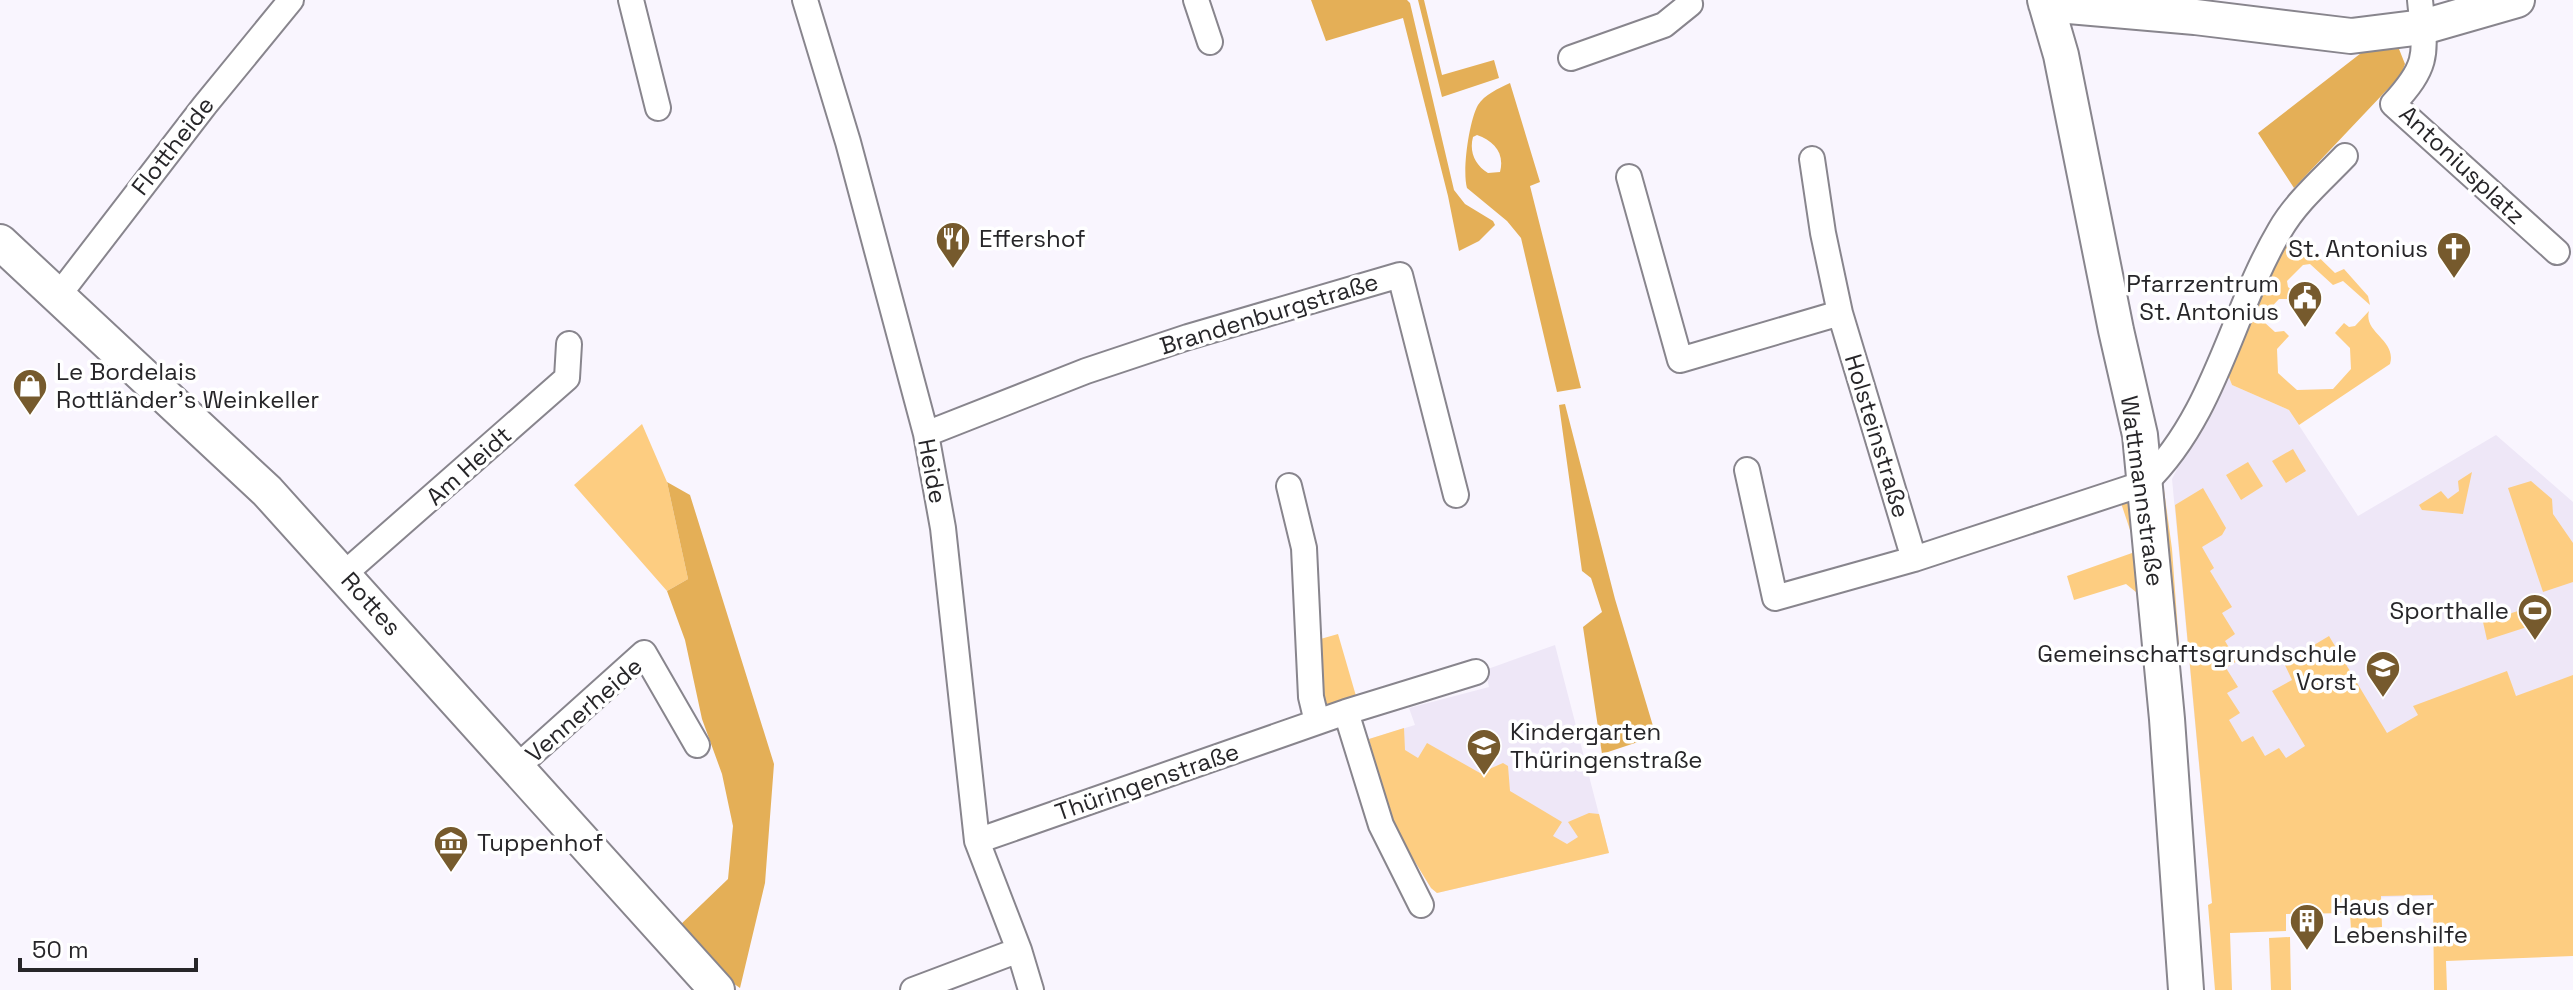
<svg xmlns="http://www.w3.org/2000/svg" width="2573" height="990" font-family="'Space Grotesk',sans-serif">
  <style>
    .built { fill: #eee7f7 }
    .green { fill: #fdcd81 }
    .forest { fill: #e4af57; fill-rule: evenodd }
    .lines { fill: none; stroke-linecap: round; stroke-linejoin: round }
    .street-casing { stroke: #88858d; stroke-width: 28 }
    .secondary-casing { stroke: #88858d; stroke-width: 38 }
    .street { stroke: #fff; stroke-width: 24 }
    .secondary { stroke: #fff; stroke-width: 34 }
    .labels { text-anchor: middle; stroke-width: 7; stroke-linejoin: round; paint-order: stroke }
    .street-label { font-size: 24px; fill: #272629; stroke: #fff }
    .poi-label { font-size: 24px; fill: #272629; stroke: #fff; text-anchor: start }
  </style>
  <rect width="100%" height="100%" fill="#f9f5fe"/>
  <path class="built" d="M 2227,372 L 2232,385 L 2289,410 L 2358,516 L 2496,435 L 2573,502 L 2573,891 L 2212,903 L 2172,479 Z
    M 1555,645 L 1609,853 L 1437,893 L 1431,888 L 1390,821 L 1369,739 L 1415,725 L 1409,708 L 1489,687 L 1485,670 Z"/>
  <path class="green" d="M 2301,240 L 2335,273 L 2344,269 L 2368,296 L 2370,305 L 2343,281 L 2333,285 L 2310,264 L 2303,265 L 2287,281 L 2288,287 L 2294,292 L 2287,299 L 2279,299 L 2264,315 L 2264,322 L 2275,332 L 2284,331 L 2289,336 L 2277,349 L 2278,373 L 2297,390 L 2333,389 L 2351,369 L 2350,348 L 2335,333 L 2344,323 L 2349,327 L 2355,326 L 2369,311 C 2363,333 2397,340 2390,364 L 2299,425 L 2289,410 L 2232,385 L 2227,372 L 2265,288 L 2275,258 L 2288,244 Z
    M 642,424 L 667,482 L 688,579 L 667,591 L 574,485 Z
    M 2293,449 L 2306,471 L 2286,483 L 2272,461 Z
    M 2248,462 L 2263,486 L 2241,500 L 2226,475 Z
    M 2472,472 L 2463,514 L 2422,510 L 2419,505 L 2441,491 L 2448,499 L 2459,491 L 2458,481 Z
    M 2531,481 L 2552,499 L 2553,514 L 2573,543 L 2573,582 L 2543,592 L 2508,488 Z
    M 2203,488 L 2226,528 L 2222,535 L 2202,547 L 2214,568 L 2210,571 L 2232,607 L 2222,613 L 2235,634 L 2225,641 L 2237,661 L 2226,668 L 2238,687 L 2227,693 L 2240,713 L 2229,720 L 2242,742 L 2253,736 L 2265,756 L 2279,748 L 2286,758 L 2305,746 L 2272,691 L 2292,680 L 2284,663 L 2329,636 L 2387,733 L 2418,715 L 2413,706 L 2507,671 L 2516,696 L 2573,675 L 2573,956 L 2446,961 L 2447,990 L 2434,990 L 2433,895 L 2381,896 L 2382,927 L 2351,929 L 2350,913 L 2286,914 L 2286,931 L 2230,933 L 2232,990 L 2215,990 L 2208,905 L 2212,903 L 2210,881 L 2175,505 Z
    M 2164,490 L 2172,549 L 2204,990 L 2198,990 L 2158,503 Z
    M 2131,498 L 2135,501 L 2172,990 L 2168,990 L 2141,596 L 2126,584 L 2074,600 L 2067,576 L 2132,553 L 2136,548 L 2121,503 Z
    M 2518,611 L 2523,614 L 2527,627 L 2487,640 L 2483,622 Z
    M 1338,634 L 1356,696 L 1325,705 L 1320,687 L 1317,640 Z
    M 1404,728 L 1405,750 L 1418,758 L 1427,743 L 1480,773 L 1503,763 L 1508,766 L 1510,791 L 1562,822 L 1553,836 L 1567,844 L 1578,837 L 1568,822 L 1589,813 L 1599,814 L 1609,853 L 1437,893 L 1431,888 L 1390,821 L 1369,739 Z
    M 2290,937 L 2291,990 L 2271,990 L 2269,938 Z"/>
  <path class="forest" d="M 1311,0 L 1407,0 L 1410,3 L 1454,190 L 1465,204 L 1493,221 L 1495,225 L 1479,241 L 1459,251 L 1448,196 L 1403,18 L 1326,41 Z
    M 1418,0 L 1424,0 L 1442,75 L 1494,60 L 1499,78 L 1442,97 Z
    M 2399,49 L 2405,64 L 2401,75 L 2294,188 L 2258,133 L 2365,50 Z
    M 1510,83 L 1540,182 L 1530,186 L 1581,388 L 1557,392 L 1521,238 L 1507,221 L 1467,188 C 1462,171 1469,121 1478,105 C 1484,95 1499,88 1510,83 ZM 1477,135 C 1494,141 1505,153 1500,172 L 1488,173 C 1475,165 1469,152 1473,137 Z
    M 1565,404 L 1615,599 L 1656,736 L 1602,754 L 1583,627 L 1602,612 L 1591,578 L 1582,571 L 1559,405 Z
    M 667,482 L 690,495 L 774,764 L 765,883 L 740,988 L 720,974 L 678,927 L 728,879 L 733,826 L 722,774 L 702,719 L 685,640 L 667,591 L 688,579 Z"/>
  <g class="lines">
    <defs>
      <path id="street" d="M 631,0 L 658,108
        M 805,0 L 848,142 L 926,434 L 943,528 L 977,841 L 1019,950 L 913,990
        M 1196,0 L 1210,42
        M 2420,0 C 2425,53 2431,63 2393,104 L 2557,252
        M 1571,58 L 1664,25 L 1690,4 L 1689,0
        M 1812,159 L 1823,233 L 1840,313 L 1914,559
        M 1629,177 L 1680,360 L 1840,313
        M 58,296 L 205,105 L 291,0
        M 926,434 L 1086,371 L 1188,337 L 1400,275 L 1456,495
        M 1747,470 L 1775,598 L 1914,559 L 2145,483 C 2216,414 2231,313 2280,230 C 2296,202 2323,179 2345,156
        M 1289,486 L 1304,548 L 1311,697 L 1317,722
        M 344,574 L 567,378 L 569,344
        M 1346,712 L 1381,825 L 1421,905
        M 517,767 L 644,653 L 697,745
        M 977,841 L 1346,712 L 1476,672
        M 1019,950 L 1031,990"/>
      <path id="secondary" d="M 2045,0 L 2061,55 L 2116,330 L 2140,435 L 2167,719 L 2186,990
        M 2046,4 L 2195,17 L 2351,36 L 2423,27 L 2517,0
        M 0,242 L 267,491 L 717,990"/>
    </defs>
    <use href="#street" class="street-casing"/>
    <use href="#secondary" class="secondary-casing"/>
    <use href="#street" class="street"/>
    <use href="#secondary" class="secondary"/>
  </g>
  <defs>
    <symbol id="restaurant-pin" viewBox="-11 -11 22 30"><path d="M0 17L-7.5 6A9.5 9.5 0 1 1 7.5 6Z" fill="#765a2d" stroke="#fff"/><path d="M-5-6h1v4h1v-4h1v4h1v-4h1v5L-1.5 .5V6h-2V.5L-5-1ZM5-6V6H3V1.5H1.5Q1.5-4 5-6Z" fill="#fff"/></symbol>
    <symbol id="church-pin" viewBox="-11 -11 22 30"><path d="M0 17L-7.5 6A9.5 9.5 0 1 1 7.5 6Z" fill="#765a2d" stroke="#fff"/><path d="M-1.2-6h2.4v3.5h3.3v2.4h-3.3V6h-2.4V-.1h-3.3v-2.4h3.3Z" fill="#fff"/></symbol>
    <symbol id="civic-pin" viewBox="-11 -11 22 30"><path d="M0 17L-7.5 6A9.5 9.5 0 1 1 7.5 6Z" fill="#765a2d" stroke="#fff"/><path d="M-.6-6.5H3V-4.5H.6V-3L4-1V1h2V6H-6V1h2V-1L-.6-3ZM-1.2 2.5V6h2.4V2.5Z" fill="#fff"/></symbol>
    <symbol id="shop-pin" viewBox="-11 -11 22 30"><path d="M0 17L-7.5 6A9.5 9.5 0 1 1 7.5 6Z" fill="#765a2d" stroke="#fff"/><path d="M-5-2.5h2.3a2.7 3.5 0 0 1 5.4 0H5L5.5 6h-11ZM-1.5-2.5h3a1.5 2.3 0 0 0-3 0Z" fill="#fff"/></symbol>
    <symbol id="stadium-pin" viewBox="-11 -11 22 30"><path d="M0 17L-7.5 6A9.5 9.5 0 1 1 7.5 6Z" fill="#765a2d" stroke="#fff"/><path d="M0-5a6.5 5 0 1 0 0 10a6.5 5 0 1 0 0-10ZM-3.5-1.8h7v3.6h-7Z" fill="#fff"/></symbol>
    <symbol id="school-pin" viewBox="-11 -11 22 30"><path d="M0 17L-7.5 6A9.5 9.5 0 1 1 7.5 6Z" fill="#765a2d" stroke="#fff"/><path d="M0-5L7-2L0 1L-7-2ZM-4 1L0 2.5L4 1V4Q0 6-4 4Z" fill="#fff"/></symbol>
    <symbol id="museum-pin" viewBox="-11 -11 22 30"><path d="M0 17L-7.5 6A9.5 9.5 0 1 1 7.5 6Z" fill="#765a2d" stroke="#fff"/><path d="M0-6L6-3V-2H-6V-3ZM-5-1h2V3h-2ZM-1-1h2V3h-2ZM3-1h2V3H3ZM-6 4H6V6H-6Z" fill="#fff"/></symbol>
    <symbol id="building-pin" viewBox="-11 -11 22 30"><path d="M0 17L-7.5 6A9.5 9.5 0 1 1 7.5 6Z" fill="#765a2d" stroke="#fff"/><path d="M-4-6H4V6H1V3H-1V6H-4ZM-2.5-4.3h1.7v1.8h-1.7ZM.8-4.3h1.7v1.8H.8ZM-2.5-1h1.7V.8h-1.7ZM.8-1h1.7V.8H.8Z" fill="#fff"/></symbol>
  </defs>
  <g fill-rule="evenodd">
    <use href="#restaurant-pin" x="933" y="219" width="40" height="54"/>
    <use href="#church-pin" x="2434" y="229" width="40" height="54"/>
    <use href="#civic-pin" x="2285" y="278" width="40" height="54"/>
    <use href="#shop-pin" x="10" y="366" width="40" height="54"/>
    <use href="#stadium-pin" x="2515" y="591" width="40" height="54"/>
    <use href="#school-pin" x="2363" y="648" width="40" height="54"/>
    <use href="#school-pin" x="1464" y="726" width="40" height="54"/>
    <use href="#museum-pin" x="431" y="823" width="40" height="54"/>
    <use href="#building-pin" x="2287" y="901" width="40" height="54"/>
  </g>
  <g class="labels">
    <g class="street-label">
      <text transform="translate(173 146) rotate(-52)" y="8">Flottheide</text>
      <text transform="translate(2462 165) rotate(43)" y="8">Antoniusplatz</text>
      <text transform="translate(1269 314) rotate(-17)" y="8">Brandenburgstraße</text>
      <text transform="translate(1877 436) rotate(73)" y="8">Holsteinstraße</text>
      <text transform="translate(469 466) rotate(-42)" y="8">Am Heidt</text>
      <text transform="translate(932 471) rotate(79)" y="8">Heide</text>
      <text transform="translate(2142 491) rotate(82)" y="8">Wattmannstraße</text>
      <text transform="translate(371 604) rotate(48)" y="8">Rottes</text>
      <text transform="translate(584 710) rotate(-41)" y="8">Vennerheide</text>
      <text transform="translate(1147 782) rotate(-19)" y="8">Thüringenstraße</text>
    </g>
    <g class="poi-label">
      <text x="979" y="247">Effershof</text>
      <text x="2428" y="257" text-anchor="end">St. Antonius</text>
      <text x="2279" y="292" text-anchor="end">Pfarrzentrum<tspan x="2279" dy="28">St. Antonius</tspan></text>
      <text x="56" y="380">Le Bordelais<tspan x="56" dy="28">Rottländer's Weinkeller</tspan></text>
      <text x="2509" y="619" text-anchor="end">Sporthalle</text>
      <text x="2357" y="662" text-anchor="end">Gemeinschaftsgrundschule<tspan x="2357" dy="28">Vorst</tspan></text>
      <text x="1510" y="740">Kindergarten<tspan x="1510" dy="28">Thüringenstraße</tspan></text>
      <text x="477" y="851">Tuppenhof</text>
      <text x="2333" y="915">Haus der<tspan x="2333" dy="28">Lebenshilfe</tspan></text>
    </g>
  </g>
  <path d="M20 958v12h176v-12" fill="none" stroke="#272629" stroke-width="4"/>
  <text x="32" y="958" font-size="24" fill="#272629" stroke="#ffffff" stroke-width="6" paint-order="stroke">50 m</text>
</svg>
